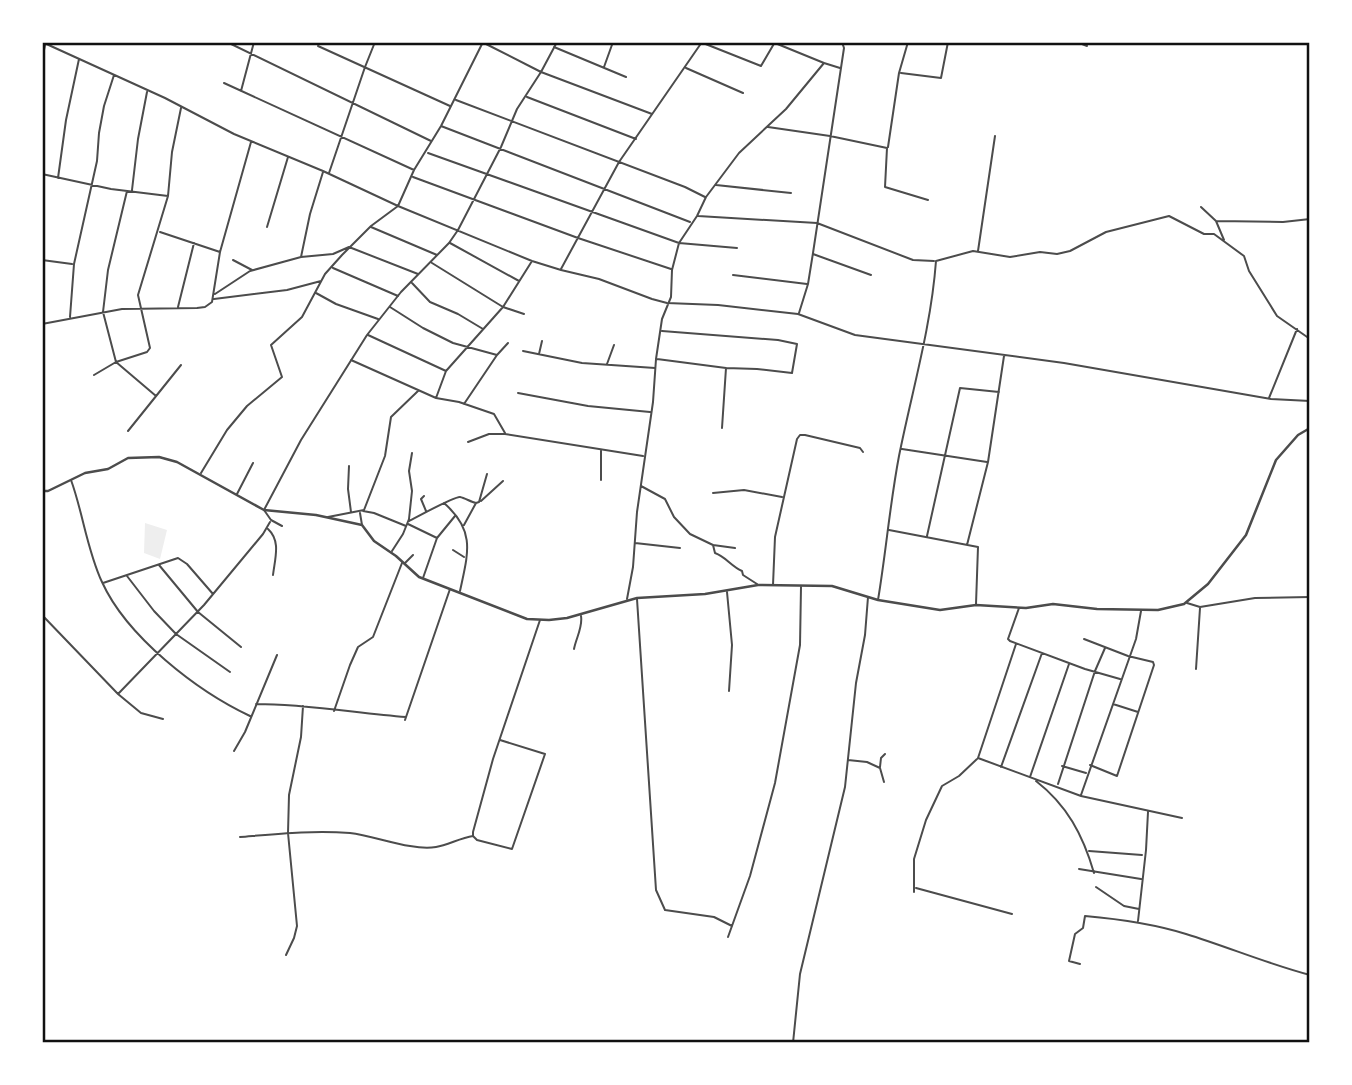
<svg xmlns="http://www.w3.org/2000/svg" width="1352" height="1085" font-family="'Titillium Web',sans-serif">
  <style>
    .green { fill: #eee }
    .lines { fill: none; stroke-linecap: round; stroke-linejoin: round }
    .minor { stroke: #4c4c4c; stroke-width: 2 }
    .tertiary { stroke: #4c4c4c; stroke-width: 2.5 }
    .neatline { fill: none; stroke: #111; stroke-width: 2.5 }
  </style>
  <rect width="100%" height="100%" fill="#fff"/>
  <path class="green" d="M 145,523 L 167,530 L 160,559 L 144,553 Z"/>
  <g class="lines">
    <path class="minor" d="M 42,42 L 165,98 L 234,134 L 323,171 L 398,206 L 532,261 L 561,270 L 599,279 L 652,299 L 667,303 L 718,305 L 798,314 L 855,335 L 1064,363 L 1271,399 L 1310,401
      M 227,42 L 431,141
      M 1077,42 L 1087,46
      M 484,43 L 541,72 L 652,114
      M 703,43 L 761,66 L 775,42
      M 775,43 L 824,63
      M 318,46 L 450,106
      M 554,47 L 626,77
      M 42,60 L 45,45
      M 604,67 L 613,42
      M 686,68 L 743,93
      M 901,73 L 941,78 L 948,42
      M 224,83 L 414,170
      M 241,91 L 254,42
      M 527,97 L 636,139
      M 456,100 L 685,187 L 705,197
      M 441,126 L 690,222
      M 768,127 L 830,136 L 887,148 L 885,187 L 928,200
      M 888,147 L 899,73 L 908,42
      M 428,153 L 679,243 L 737,248
      M 329,173 L 365,67 L 375,42
      M 42,174 L 111,189 L 168,196
      M 413,177 L 578,238 L 671,269
      M 58,178 L 66,120 L 79,59
      M 716,185 L 791,193
      M 132,190 L 138,139 L 147,92
      M 127,191 L 108,270 L 103,312 L 116,362 L 156,396
      M 1201,207 L 1216,221 L 1224,240
      M 698,216 L 817,223 L 913,260 L 934,261
      M 1216,221 L 1283,222 L 1310,219
      M 267,227 L 288,157
      M 371,227 L 437,255
      M 160,232 L 220,252
      M 450,243 L 519,281
      M 978,251 L 995,136
      M 813,254 L 871,275
      M 301,257 L 310,214 L 323,172
      M 42,260 L 72,264
      M 233,260 L 252,270
      M 432,263 L 503,307 L 524,314
      M 333,268 L 398,296
      M 561,269 L 619,162 L 702,42
      M 733,275 L 807,284
      M 412,283 L 430,302 L 458,314 L 483,329
      M 316,293 L 336,304 L 378,319
      M 215,294 L 250,271 L 301,257 L 333,254 L 349,247 L 418,274
      M 214,299 L 287,290 L 321,281
      M 178,307 L 194,243
      M 390,307 L 423,328 L 453,343 L 497,355
      M 799,313 L 808,284 L 813,253 L 844,48 L 842,42
      M 70,317 L 74,264 L 97,161 L 99,133 L 104,106 L 114,75
      M 42,324 L 122,309 L 197,308 L 205,307 L 212,302 L 220,252 L 251,142
      M 662,331 L 778,340 L 797,344 L 792,373 L 757,369 L 726,368
      M 368,335 L 446,371
      M 523,351 L 582,363 L 655,368
      M 539,354 L 542,341
      M 657,359 L 726,368 L 722,428
      M 351,360 L 436,398 L 459,402 L 494,414 L 505,433
      M 607,364 L 614,345
      M 94,375 L 116,362 L 147,352 L 150,348 L 138,295 L 168,196 L 172,152 L 181,108
      M 518,393 L 588,406 L 650,412
      M 436,398 L 446,371 L 503,307 L 532,261
      M 1269,398 L 1297,329
      M 464,404 L 497,355 L 508,343
      M 128,431 L 181,365
      M 468,442 L 489,434 L 505,434 L 643,456
      M 902,449 L 987,462
      M 349,466 L 348,489 L 351,512
      M 201,473 L 227,430 L 247,406 L 282,377 L 271,345 L 302,317 L 325,274 L 342,255 L 371,226 L 398,206 L 414,170 L 441,126 L 483,42
      M 71,480 C 83,513 87,550 102,582 C 127,637 197,691 250,716
      M 601,480 L 601,451
      M 641,486 L 665,499 L 674,517 L 690,534 L 713,545 L 715,553 C 726,557 731,566 742,571 L 743,575 L 757,584
      M 713,493 L 744,490 L 782,497
      M 237,494 L 253,463
      M 424,496 L 421,499 L 426,511
      M 481,501 L 503,481
      M 444,503 C 476,531 468,553 460,591
      M 363,511 L 374,513 L 406,526
      M 360,513 L 362,525
      M 328,517 L 364,510 L 385,456 L 391,417 L 418,391
      M 409,521 C 417,517 455,496 460,497 C 465,498 471,502 476,503
      M 408,524 L 437,538
      M 464,525 L 476,503 L 479,502 L 487,474
      M 282,526 L 271,520 L 264,510 L 301,440 L 367,335 L 401,292 L 449,243 L 458,230 L 501,147 L 517,109 L 541,72 L 557,42
      M 268,529 C 281,541 275,558 273,575
      M 889,530 L 978,547 L 976,604
      M 927,536 L 960,388 L 999,392
      M 635,543 L 680,548
      M 713,545 L 735,548
      M 967,545 L 988,462 L 1004,356
      M 453,550 L 464,557
      M 392,551 L 403,534 L 409,519 L 412,491 L 409,471 L 412,453
      M 405,563 L 413,555
      M 159,565 L 198,612 L 241,647
      M 127,576 L 154,611 L 176,634 L 230,672
      M 423,578 L 437,538 L 455,516
      M 103,583 L 178,558 L 187,564 L 213,594
      M 773,585 L 775,537 L 797,439 L 800,435 L 805,435 L 860,448 L 863,452
      M 727,592 L 732,645 L 729,691
      M 627,599 L 633,567 L 637,512 L 653,402 L 656,359 L 662,319 L 671,297 L 672,270 L 679,243 L 697,216 L 706,197 L 739,153 L 786,109 L 824,63 L 840,68
      M 637,599 L 656,890 L 665,910 L 714,917 L 732,926
      M 878,600 C 886,552 890,503 899,456 C 912,391 931,328 936,261 L 973,251 L 1010,257 L 1040,252 L 1057,254 L 1070,251 L 1106,232 L 1169,216 L 1204,234 L 1214,234 L 1244,256 L 1249,271 L 1277,316 L 1310,339
      M 1187,603 L 1200,607 L 1255,598 L 1310,597
      M 1019,608 L 1008,639 L 1010,641 L 1085,669 L 1120,679
      M 42,615 L 118,694 L 141,713 L 163,719
      M 1084,639 L 1128,656 L 1153,662 L 1154,665 L 1117,776 L 1090,765
      M 1016,644 L 978,758 L 1081,796 L 1182,818
      M 574,649 C 576,638 583,627 581,616
      M 1196,669 L 1200,608
      M 118,694 L 204,605 L 263,534 L 270,522
      M 256,704 C 306,704 356,713 406,717
      M 1113,704 L 1138,712
      M 334,711 L 350,665 L 358,647 L 373,637 L 402,563
      M 405,720 L 450,589
      M 500,740 L 545,754 L 512,849 L 477,840 L 473,836 L 473,832 L 493,759 L 540,620
      M 234,751 L 245,732 L 277,655
      M 848,760 L 867,762 L 880,768 L 884,782
      M 1062,766 L 1086,773
      M 880,767 L 881,758 L 885,754
      M 1001,767 L 1042,653
      M 1030,777 L 1069,664
      M 1036,781 C 1067,805 1083,835 1094,873
      M 1058,784 L 1095,671 L 1105,648
      M 1081,795 L 1136,639 L 1141,611
      M 240,837 C 276,834 313,830 350,833 C 376,836 411,851 436,847 C 448,845 460,838 473,836
      M 1089,851 L 1142,855
      M 1079,869 L 1141,879
      M 1096,887 L 1124,906 L 1139,909
      M 916,888 L 1012,914
      M 914,892 L 914,859 L 926,820 L 942,786 L 959,776 L 977,759
      M 1138,921 L 1146,850 L 1148,812
      M 728,937 L 750,876 L 775,783 L 800,645 L 801,587
      M 286,955 L 294,938 L 297,926 L 288,833 L 289,795 L 301,737 L 303,706
      M 1080,964 L 1069,961 L 1075,934 L 1083,928 L 1085,916 C 1119,919 1154,924 1186,934 C 1228,947 1268,964 1310,975
      M 793,1043 L 800,974 L 845,787 L 856,683 L 865,635 L 868,597"/>
    <path class="tertiary" d="M 42,491 L 48,491 L 85,473 L 108,469 L 128,458 L 159,457 L 177,462 L 264,510 L 316,515 L 362,525 L 374,541 L 396,556 L 419,577 L 527,619 L 549,620 L 567,618 L 637,598 L 705,594 L 758,585 L 832,586 L 878,600 L 940,610 L 976,605 L 1026,608 L 1053,604 L 1097,609 L 1158,610 L 1184,604 L 1208,584 L 1246,535 L 1276,460 L 1298,435 L 1310,428"/>
  </g>
  <rect width="1352" height="1085" fill="none" stroke="#ffffff" stroke-width="88"/>
  <rect x="44" y="44" width="1264" height="997" class="neatline"/>
</svg>
